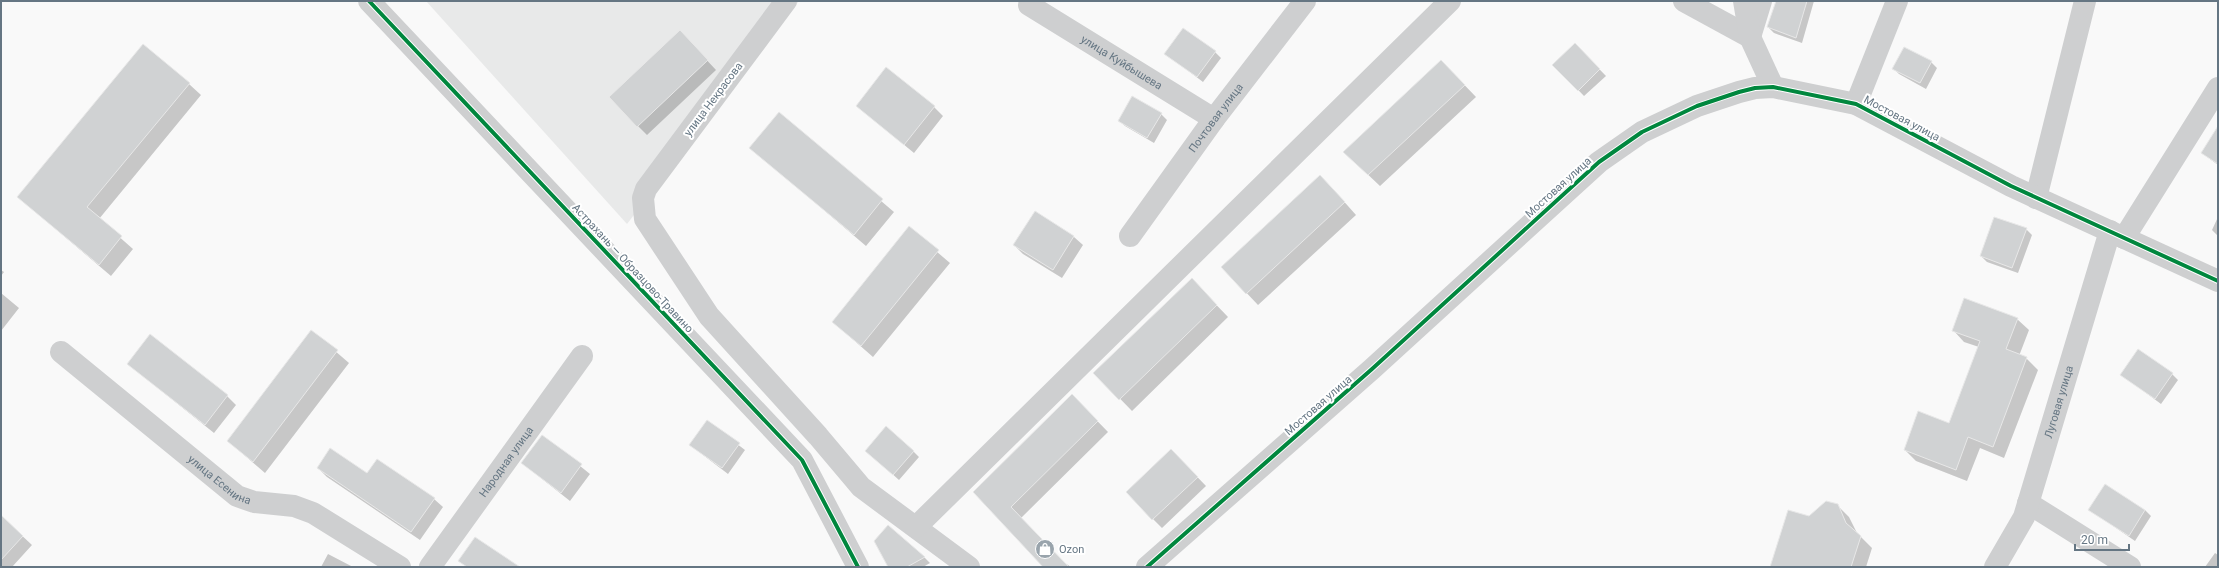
<svg xmlns="http://www.w3.org/2000/svg" width="2219" height="568" font-family="Roboto,sans-serif">
  <style>
    .built { fill: #e8e9e9 }
    .shadow { fill: #0003 }
    .building { fill: #d0d2d3; stroke: #e8e8e8 }
    .lines { fill: none; stroke-linecap: round; stroke-linejoin: round }
    .minor { stroke: #cecfd0; stroke-width: 22 }
    .cycleway-casing { stroke: #fff; stroke-width: 6 }
    .cycleway { stroke: #00873e; stroke-width: 4 }
    .labels { text-anchor: middle; stroke-width: 4; stroke-linejoin: round; paint-order: stroke }
    .street-label { font-size: 11px; fill: #657683; stroke: #fff }
    .poi-label { font-size: 11px; fill: #657683; stroke: #fff; text-anchor: start }
  </style>
  <rect width="100%" height="100%" fill="#f9f9f9"/>
  <path class="built" d="M 426,1 L 799,1 L 627,224 Z"/>
  <path class="shadow" d="M 1777,1 L 1814,1 L 1802,43 L 1774,33 L 1768,27 Z
    M 688,40 L 716,70 L 647,135 L 638,126 Z
    M 1575,44 L 1606,76 L 1584,96 L 1554,65 Z
    M 1215,52 L 1221,58 L 1203,82 L 1166,54 Z
    M 1931,62 L 1937,68 L 1926,89 L 1899,74 L 1893,68 Z
    M 1453,73 L 1476,97 L 1380,186 L 1344,152 Z
    M 189,84 L 201,95 L 99,219 L 133,249 L 111,276 L 18,197 Z
    M 857,106 L 934,107 L 943,116 L 914,153 Z
    M 779,114 L 894,212 L 866,246 L 751,148 Z
    M 1161,114 L 1167,120 L 1154,143 L 1125,126 L 1119,120 Z
    M 2218,129 L 2218,165 L 2202,153 Z
    M 1332,188 L 1356,215 L 1258,305 L 1222,267 Z
    M 2218,217 L 2218,236 L 2212,230 Z
    M 909,228 L 950,263 L 873,357 L 833,322 Z
    M 2026,229 L 2032,235 L 2018,273 L 1987,262 L 1981,256 Z
    M 1074,237 L 1083,245 L 1062,278 L 1023,254 L 1014,245 Z
    M 1,270 L 4,272 L 1,276 Z
    M 1203,291 L 1228,317 L 1132,411 L 1095,373 Z
    M 1,293 L 19,308 L 1,331 Z
    M 2017,319 L 2029,330 L 2019,356 L 2026,358 L 2038,370 L 2004,458 L 1980,448 L 1967,481 L 1916,461 L 1905,450 L 1950,425 L 1979,347 L 1964,342 L 1953,330 Z
    M 312,331 L 349,363 L 265,473 L 228,441 Z
    M 128,364 L 227,396 L 236,405 L 214,433 Z
    M 2172,374 L 2178,380 L 2161,404 L 2122,375 Z
    M 1072,395 L 1108,432 L 1021,518 L 1062,561 L 1071,567 L 1045,567 L 975,492 Z
    M 707,421 L 745,450 L 728,474 L 690,445 Z
    M 543,436 L 590,474 L 570,501 L 522,463 Z
    M 913,451 L 919,457 L 899,480 L 872,456 Z
    M 1180,459 L 1206,486 L 1162,528 L 1153,519 Z
    M 318,468 L 368,475 L 434,499 L 443,507 L 420,540 L 327,477 Z
    M 1837,505 L 1849,517 L 1857,533 L 1872,548 L 1866,567 L 1771,567 L 1809,518 Z
    M 2090,510 L 2145,510 L 2151,516 L 2135,541 Z
    M 2,517 L 32,545 L 12,567 L 1,567 Z
    M 888,526 L 925,558 L 930,563 L 923,567 L 889,567 Z
    M 2215,553 L 2218,555 L 2218,567 L 2205,567 Z
    M 328,554 L 353,567 L 321,567 Z"/>
  <path class="building" d="M 1776,1 L 1807,1 L 1796,38 L 1767,27 Z
    M 1183,28 L 1216,51 L 1197,77 L 1164,54 Z
    M 680,30 L 708,60 L 637,127 L 609,97 Z
    M 1575,43 L 1600,69 L 1578,91 L 1552,65 Z
    M 143,44 L 190,83 L 87,207 L 122,236 L 99,265 L 17,197 Z
    M 1904,47 L 1932,61 L 1920,83 L 1892,69 Z
    M 1441,60 L 1465,85 L 1368,175 L 1343,152 Z
    M 886,67 L 935,106 L 904,145 L 856,106 Z
    M 1132,96 L 1162,113 L 1147,138 L 1118,121 Z
    M 779,112 L 883,199 L 854,235 L 749,148 Z
    M 2218,126 L 2218,164 L 2201,153 Z
    M 1320,175 L 1345,202 L 1246,294 L 1221,267 Z
    M 1035,211 L 1074,236 L 1053,270 L 1013,245 Z
    M 1994,217 L 2027,228 L 2012,268 L 1980,256 Z
    M 909,226 L 939,250 L 861,346 L 832,322 Z
    M 1192,278 L 1217,305 L 1119,400 L 1093,373 Z
    M 1964,298 L 2018,318 L 2006,349 L 2027,357 L 1993,447 L 1968,437 L 1956,470 L 1904,450 L 1918,411 L 1949,423 L 1980,341 L 1952,331 Z
    M 311,330 L 338,350 L 253,462 L 227,441 Z
    M 150,334 L 228,395 L 205,425 L 127,364 Z
    M 2138,349 L 2173,373 L 2155,399 L 2120,375 Z
    M 1072,394 L 1098,421 L 1011,507 L 1069,567 L 1043,567 L 973,492 Z
    M 707,420 L 740,443 L 722,468 L 689,445 Z
    M 886,426 L 914,451 L 893,475 L 865,451 Z
    M 542,435 L 582,464 L 561,493 L 521,463 Z
    M 330,448 L 367,473 L 377,459 L 435,498 L 411,532 L 317,468 Z
    M 1171,449 L 1198,477 L 1152,520 L 1126,492 Z
    M 2105,484 L 2145,510 L 2129,536 L 2088,510 Z
    M 1826,501 L 1838,504 L 1846,523 L 1861,536 L 1851,567 L 1770,567 L 1788,510 L 1809,516 Z
    M 1,515 L 23,536 L 1,560 Z
    M 888,525 L 925,557 L 907,567 L 888,567 L 874,541 Z
    M 475,537 L 520,567 L 467,567 L 458,561 Z"/>
  <g class="lines">
    <g class="minor">
      <path d="M 369,1 L 802,460 L 858,567"/>
      <path d="M 786,1 L 646,189 L 643,198 L 645,219 L 709,316 L 818,436 L 861,487 L 969,567"/>
      <path d="M 1684,1 L 1750,37 L 1761,1"/>
      <path d="M 1744,1 L 1750,37 L 1773,87"/>
      <path id="s1" d="M 1029,5 L 1214,119"/>
      <path d="M 1856,104 L 1897,1"/>
      <path d="M 2036,198 L 2085,1"/>
      <path id="s2" d="M 1130,236 L 1214,119 L 1305,1"/>
      <path d="M 2124,238 L 2218,88"/>
      <path id="s3" d="M 61,352 L 237,496 L 254,502 L 294,506 L 313,513 L 400,567"/>
      <path d="M 2028,503 L 2130,567"/>
      <path d="M 916,527 L 1450,1"/>
      <path id="s4" d="M 430,567 L 582,356"/>
      <path d="M 1147,567 L 1372,369 L 1599,162 L 1642,132 L 1697,106 L 1739,92 L 1755,88 L 1773,87 L 1856,104 L 2011,186 L 2218,281"/>
      <path id="s5" d="M 1995,567 L 2024,517 L 2110,231"/>
    </g>
    <defs>
      <path id="cycleway" d="M 369,1 L 802,460 L 858,567
        M 1147,567 L 1372,369 L 1599,162 L 1642,132 L 1697,106 L 1739,92 L 1755,88 L 1773,87 L 1856,104 L 2011,186 L 2218,281"/>
    </defs>
    <use href="#cycleway" class="cycleway-casing"/>
    <use href="#cycleway" class="cycleway"/>
  </g>
  <defs>
    <symbol id="shop-disc" viewBox="-11 -11 22 22"><circle r="9.5" fill="#99a4ac" stroke="#fff"/><path d="M-5-2.5h2.3a2.7 3.5 0 0 1 5.4 0H5L5.5 6h-11ZM-1.5-2.5h3a1.5 2.3 0 0 0-3 0Z" fill="#fff"/></symbol>
  </defs>
  <g fill-rule="evenodd">
    <use href="#shop-disc" x="1034" y="538" width="22" height="22"/>
  </g>
  <g class="labels">
    <g class="street-label">
      <text dy="4" stroke="none"><textPath href="#s1" startOffset="109">улица Куйбышева</textPath></text>
      <text transform="translate(713 99) rotate(-53)" y="4">улица Некрасова</text>
      <text dy="4" stroke="none"><textPath href="#s2" startOffset="146">Почтовая улица</textPath></text>
      <text transform="translate(1902 118) rotate(28)" y="4">Мостовая улица</text>
      <text transform="translate(1558 187) rotate(-42)" y="4">Мостовая улица</text>
      <text transform="translate(633 268) rotate(47)" y="4">Астрахань — Образцово-Травино</text>
      <text dy="4" stroke="none"><textPath href="#s5" startOffset="178">Луговая улица</textPath></text>
      <text transform="translate(1318 405) rotate(-41)" y="4">Мостовая улица</text>
      <text dy="4" stroke="none"><textPath href="#s4" startOffset="130">Народная улица</textPath></text>
      <text dy="4" stroke="none"><textPath href="#s3" startOffset="204">улица Есенина</textPath></text>
    </g>
    <g class="poi-label">
      <text x="1059" y="553">Ozon</text>
    </g>
  </g>
  <rect width="2219" height="568" fill="none" stroke="#657683" stroke-width="4"/>
  <path d="M2075 544v6h54v-6" fill="none" stroke="#657683" stroke-width="2"/>
  <text x="2081" y="544" font-size="12" fill="#657683" stroke="#ffffff" stroke-width="3" paint-order="stroke">20 m</text>
</svg>
